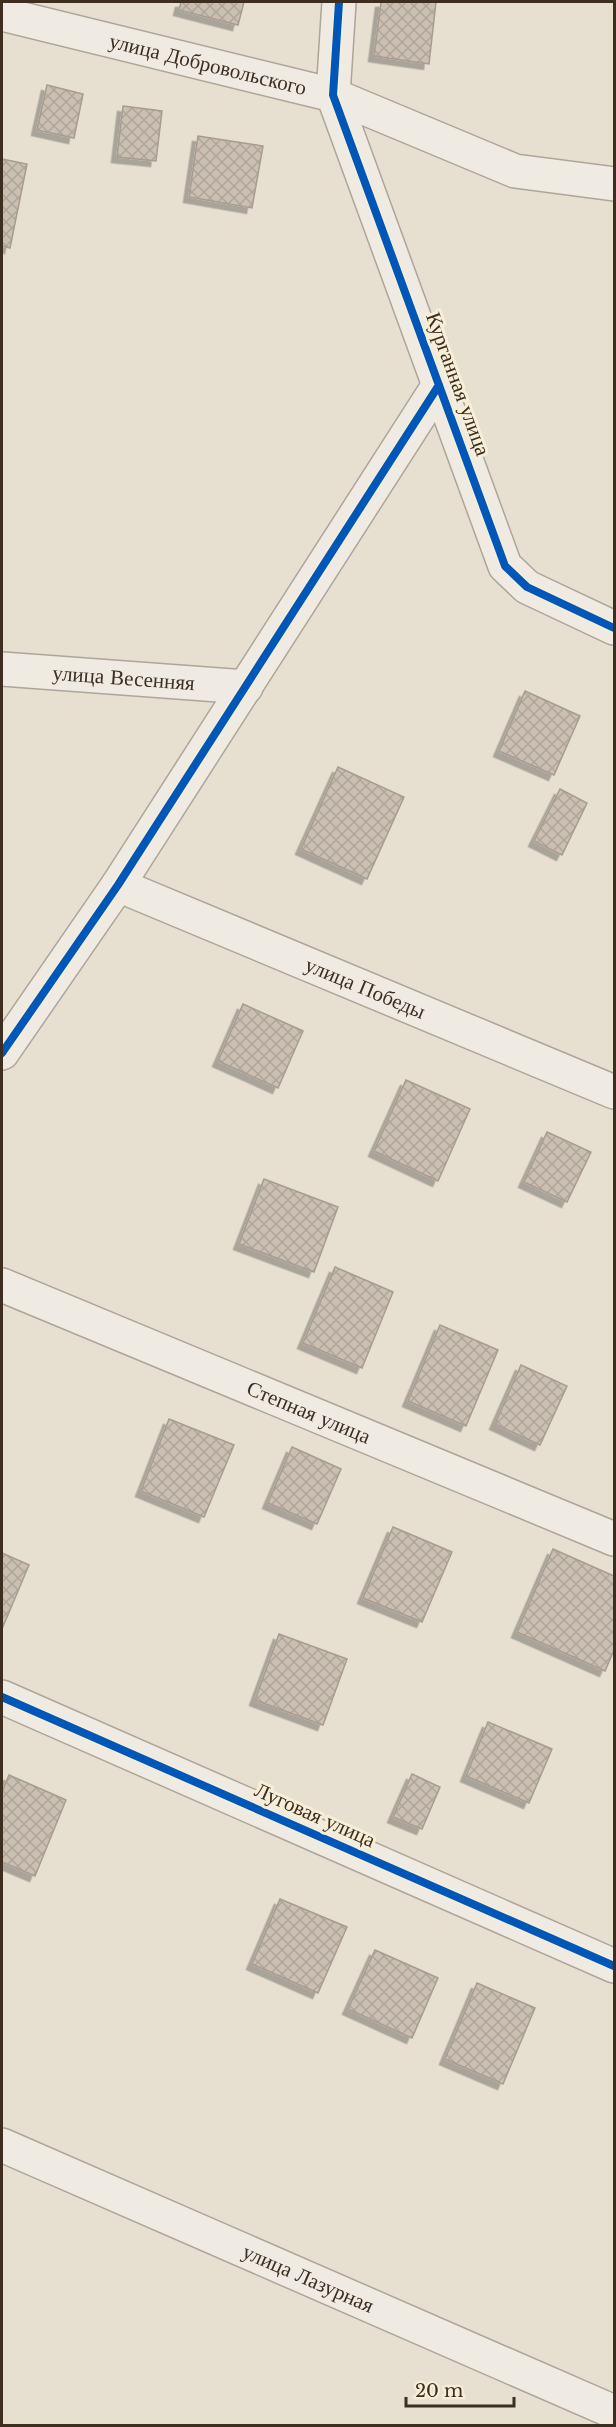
<svg xmlns="http://www.w3.org/2000/svg" width="616" height="2427" font-family="'Libre Baskerville',serif">
  <style>
    .building { fill: url(#building-cross-hatch); stroke: #a89c90; stroke-width: 1.5; filter: url(#shadow) }
    .lines { fill: none; stroke-linecap: round; stroke-linejoin: round }
    .minor-casing { stroke: #ada599; stroke-width: 36 }
    .minor { stroke: #efebe3; stroke-width: 33 }
    .cycleway-casing { stroke: #f7eed8; stroke-width: 11 }
    .cycleway { stroke: #0057b8; stroke-width: 8 }
    .labels { text-anchor: middle; stroke-width: 6; stroke-linejoin: round; paint-order: stroke }
    .street-label { font-size: 21px; fill: #3d2e20; stroke: #f7eed8 }
  </style>
  <defs>
    <pattern id="building-cross-hatch" width="8" height="8" patternUnits="userSpaceOnUse" patternTransform="scale(1.5)"><rect width="8" height="8" fill="#cbbfb2"/><path d="M0 0l8 8M0 8l8-8" fill="none" stroke="#afa499"/></pattern>
    <filter id="shadow"><feDropShadow dx="-5.5" dy="5.5" stdDeviation="0" flood-color="#0004"/></filter>
  </defs>
  <rect width="100%" height="100%" fill="#e7e0d1"/>
  <path class="building" d="M 181,2 L 244,2 L 238,25 L 179,10 Z
    M 381,2 L 436,2 L 429,64 L 374,56 Z
    M 47,85 L 83,94 L 74,138 L 37,130 Z
    M 123,106 L 162,111 L 156,161 L 117,157 Z
    M 198,136 L 263,146 L 252,208 L 189,197 Z
    M 2,159 L 27,164 L 10,248 L 2,246 Z
    M 525,691 L 580,716 L 554,775 L 499,751 Z
    M 338,767 L 404,797 L 367,879 L 301,849 Z
    M 560,789 L 587,803 L 562,855 L 534,841 Z
    M 243,1004 L 303,1031 L 278,1088 L 218,1061 Z
    M 406,1080 L 470,1109 L 438,1181 L 374,1151 Z
    M 547,1132 L 591,1152 L 567,1202 L 524,1182 Z
    M 264,1179 L 338,1207 L 314,1272 L 239,1244 Z
    M 335,1267 L 393,1292 L 362,1368 L 303,1343 Z
    M 440,1325 L 498,1350 L 466,1426 L 408,1401 Z
    M 521,1365 L 567,1386 L 540,1445 L 495,1424 Z
    M 169,1419 L 234,1445 L 204,1517 L 141,1491 Z
    M 292,1447 L 341,1469 L 317,1524 L 268,1503 Z
    M 393,1527 L 452,1552 L 422,1622 L 363,1598 Z
    M 553,1549 L 614,1576 L 614,1650 L 605,1671 L 517,1632 Z
    M 2,1553 L 29,1565 L 2,1629 Z
    M 279,1634 L 347,1659 L 323,1725 L 255,1700 Z
    M 488,1722 L 552,1749 L 529,1803 L 466,1776 Z
    M 412,1774 L 440,1787 L 422,1829 L 393,1817 Z
    M 9,1775 L 66,1800 L 35,1876 L 2,1862 L 2,1792 Z
    M 280,1899 L 347,1927 L 318,1993 L 252,1964 Z
    M 375,1950 L 438,1978 L 412,2038 L 348,2009 Z
    M 477,1983 L 535,2008 L 503,2084 L 445,2059 Z"/>
  <g class="lines">
    <defs>
      <g id="minor">
        <path d="M 339,2 L 333,95 L 505,566 L 527,587 L 614,628"/>
        <path id="s1" d="M 2,14 L 333,95 L 515,171 L 614,184"/>
        <path id="s2" d="M 2,669 L 246,687"/>
        <path id="s3" d="M 118,885 L 614,1092"/>
        <path d="M 2,1053 L 118,885 L 439,385"/>
        <path id="s4" d="M 2,1285 L 614,1539"/>
        <path d="M 2,1697 L 614,1966"/>
        <path id="s5" d="M 2,2145 L 614,2412"/>
      </g>
    </defs>
    <use href="#minor" class="minor-casing"/>
    <use href="#minor" class="minor"/>
    <defs>
      <path id="cycleway" d="M 339,2 L 333,95 L 505,566 L 527,587 L 614,628
        M 2,1053 L 118,885 L 439,385
        M 2,1697 L 614,1966"/>
    </defs>
    <use href="#cycleway" class="cycleway-casing"/>
    <use href="#cycleway" class="cycleway"/>
  </g>
  <g class="labels">
    <g class="street-label">
      <text dy="7" stroke="none"><textPath href="#s1" startOffset="212">улица Добровольского</textPath></text>
      <text transform="translate(458 384) rotate(70)" y="7">Курганная улица</text>
      <text dy="7" stroke="none"><textPath href="#s2" startOffset="122">улица Весенняя</textPath></text>
      <text dy="7" stroke="none"><textPath href="#s3" startOffset="268">улица Победы</textPath></text>
      <text dy="7" stroke="none"><textPath href="#s4" startOffset="332">Степная улица</textPath></text>
      <text transform="translate(315 1815) rotate(24)" y="7">Луговая улица</text>
      <text dy="7" stroke="none"><textPath href="#s5" startOffset="334">улица Лазурная</textPath></text>
    </g>
  </g>
  <rect width="616" height="2427" fill="none" stroke="#3d2e20" stroke-width="6"/>
  <path d="M406 2397v9h108v-9" fill="none" stroke="#3d2e20" stroke-width="3"/>
  <text x="415" y="2397" font-size="18" fill="#3d2e20" stroke="#f7eed8" stroke-width="4.5" paint-order="stroke">20 m</text>
</svg>
